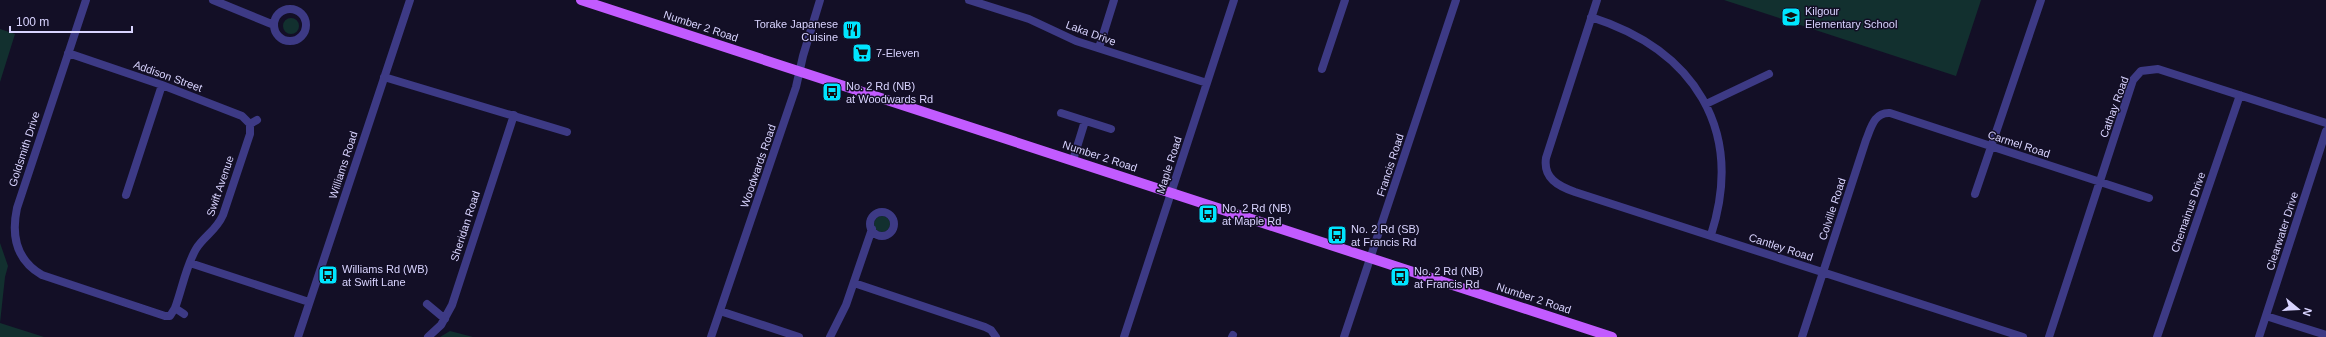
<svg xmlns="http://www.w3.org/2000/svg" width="2326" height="337" font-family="Arial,sans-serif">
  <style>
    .green { fill: #12302f }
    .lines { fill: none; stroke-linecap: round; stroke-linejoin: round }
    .minor { stroke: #3d3a85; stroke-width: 8 }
    .major { stroke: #c25bff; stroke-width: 10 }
    .labels { text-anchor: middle; stroke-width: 3; stroke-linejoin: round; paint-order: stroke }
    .poi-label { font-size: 11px; fill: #d9d4ff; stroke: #130f26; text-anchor: start }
    .street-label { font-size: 11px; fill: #d9d4ff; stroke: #130f26 }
  </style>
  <rect width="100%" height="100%" fill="#130f26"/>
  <path class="green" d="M 1724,0 L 1981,0 L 1956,76 Z
    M283 26a8 8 0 1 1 16 0a8 8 0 1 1-16 0Z
    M 0,29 L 15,34 L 0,82 Z
    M874 224a8 8 0 1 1 16 0a8 8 0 1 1-16 0Z
    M 0,243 L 8,266 L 5,277 L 0,323 L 44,337 L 0,337 Z
    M 450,331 L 473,337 L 440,337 Z"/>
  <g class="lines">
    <path class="minor" d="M 86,0 L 17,208 C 11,236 16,260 42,275 L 165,316 L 170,316 L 175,308
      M 213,0 L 274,25
      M 969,0 L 1029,19 L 1076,41 L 1207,83
      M 1597,0 L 1546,158 C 1543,178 1558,186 1575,192 L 2023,337
      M274 25a16 16 0 1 1 32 0a16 16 0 1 1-32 0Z
      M 1591,17 C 1694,50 1745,129 1711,235
      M 1099,48 L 1114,0
      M 68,53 L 162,85 L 242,116 L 250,124 L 257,120
      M 1322,69 L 1345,0
      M 384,77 L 567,132
      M 1706,104 L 1769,74
      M 1061,113 L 1111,129
      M 1073,160 L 1085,121
      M 1975,194 L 2041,0
      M 126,195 L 162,85
      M870 224a12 12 0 1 1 24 0a12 12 0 1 1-24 0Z
      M 190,263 L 309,302
      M 854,283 L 985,327 L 991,330 L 996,337
      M 427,304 L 445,319
      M 720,311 L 799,337
      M 184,314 L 175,308 C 182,289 186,266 196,249 C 204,236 216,231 223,215 L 250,134 L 250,124
      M 2266,316 L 2326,335
      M 298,337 L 410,0
      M 428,337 L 441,325 L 452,305 L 514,115
      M 711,337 L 796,87 L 803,56 L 820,0
      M 830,337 L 846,305 L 872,229
      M 1124,337 L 1234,0
      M 1232,337 L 1233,335
      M 1344,337 L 1456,0
      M 1802,337 L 1866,140 C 1871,128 1874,112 1890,113 L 2149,198
      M 2049,337 L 2133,80 L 2141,71 L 2158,69 L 2326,123
      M 2157,337 L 2240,95
      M 2259,337 L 2326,131"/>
    <path class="major" d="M 581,0 L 1612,337"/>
  </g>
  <defs>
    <symbol id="school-square" viewBox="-11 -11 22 22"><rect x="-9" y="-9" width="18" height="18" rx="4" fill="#00e5ff" stroke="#130f26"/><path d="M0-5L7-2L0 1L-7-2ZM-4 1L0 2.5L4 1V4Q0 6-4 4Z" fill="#111"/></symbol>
    <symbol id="restaurant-square" viewBox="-11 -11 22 22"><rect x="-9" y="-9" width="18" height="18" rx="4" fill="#00e5ff" stroke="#130f26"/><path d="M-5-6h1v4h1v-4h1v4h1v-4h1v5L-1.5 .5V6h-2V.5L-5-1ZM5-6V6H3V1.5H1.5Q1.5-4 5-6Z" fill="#111"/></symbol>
    <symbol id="supermarket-square" viewBox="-11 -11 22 22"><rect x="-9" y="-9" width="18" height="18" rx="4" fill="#00e5ff" stroke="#130f26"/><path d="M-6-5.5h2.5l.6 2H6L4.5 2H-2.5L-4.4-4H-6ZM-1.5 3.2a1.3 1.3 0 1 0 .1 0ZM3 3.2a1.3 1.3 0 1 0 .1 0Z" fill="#111"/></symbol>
    <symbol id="bus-square" viewBox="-11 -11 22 22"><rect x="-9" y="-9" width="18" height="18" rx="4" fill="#00e5ff" stroke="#130f26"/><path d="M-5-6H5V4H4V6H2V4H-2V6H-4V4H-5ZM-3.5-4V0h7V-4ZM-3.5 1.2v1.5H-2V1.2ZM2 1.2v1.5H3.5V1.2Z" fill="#111"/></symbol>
  </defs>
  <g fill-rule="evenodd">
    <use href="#school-square" x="1780" y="6" width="22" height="22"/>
    <use href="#restaurant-square" x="841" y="19" width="22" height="22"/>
    <use href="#supermarket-square" x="851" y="42" width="22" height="22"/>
    <use href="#bus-square" x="821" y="81" width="22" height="22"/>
    <use href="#bus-square" x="1197" y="203" width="22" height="22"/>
    <use href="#bus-square" x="1326" y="224" width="22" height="22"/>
    <use href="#bus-square" x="317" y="264" width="22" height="22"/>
    <use href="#bus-square" x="1389" y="266" width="22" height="22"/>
  </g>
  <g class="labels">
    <g class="poi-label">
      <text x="1805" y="15">Kilgour<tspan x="1805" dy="13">Elementary School</tspan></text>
      <text x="838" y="28" text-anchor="end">Torake Japanese<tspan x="838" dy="13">Cuisine</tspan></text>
      <text x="876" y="57">7-Eleven</text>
      <text x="846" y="90">No. 2 Rd (NB)<tspan x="846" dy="13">at Woodwards Rd</tspan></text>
      <text x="1222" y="212">No. 2 Rd (NB)<tspan x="1222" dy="13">at Maple Rd</tspan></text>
      <text x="1351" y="233">No. 2 Rd (SB)<tspan x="1351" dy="13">at Francis Rd</tspan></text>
      <text x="342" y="273">Williams Rd (WB)<tspan x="342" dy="13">at Swift Lane</tspan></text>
      <text x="1414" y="275">No. 2 Rd (NB)<tspan x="1414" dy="13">at Francis Rd</tspan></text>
    </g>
    <g class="street-label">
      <text transform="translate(701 26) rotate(18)" y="4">Number 2 Road</text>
      <text transform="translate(1091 33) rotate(20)" y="4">Laka Drive</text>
      <text transform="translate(168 76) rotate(20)" y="4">Addison Street</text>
      <text transform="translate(2114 107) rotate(-70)" y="4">Cathay Road</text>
      <text transform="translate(2019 144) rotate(18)" y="4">Carmel Road</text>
      <text transform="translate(24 149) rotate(-72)" y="4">Goldsmith Drive</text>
      <text transform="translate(1100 156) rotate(18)" y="4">Number 2 Road</text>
      <text transform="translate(343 165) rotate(-72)" y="4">Williams Road</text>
      <text transform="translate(1169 165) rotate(-72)" y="4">Maple Road</text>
      <text transform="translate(1390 165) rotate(-72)" y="4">Francis Road</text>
      <text transform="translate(758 166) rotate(-71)" y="4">Woodwards Road</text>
      <text transform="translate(220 186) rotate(-71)" y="4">Swift Avenue</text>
      <text transform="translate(1832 209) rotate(-72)" y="4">Colville Road</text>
      <text transform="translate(2188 212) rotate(-71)" y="4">Chemainus Drive</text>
      <text transform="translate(465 226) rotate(-72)" y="4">Sheridan Road</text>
      <text transform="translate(2282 231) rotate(-72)" y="4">Clearwater Drive</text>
      <text transform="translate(1781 247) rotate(18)" y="4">Cantley Road</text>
      <text transform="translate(1534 298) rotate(18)" y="4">Number 2 Road</text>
    </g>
  </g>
  <g transform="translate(2298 309) rotate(108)" stroke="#130f26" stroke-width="3" paint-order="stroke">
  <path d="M0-3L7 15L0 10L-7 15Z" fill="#d9d4ff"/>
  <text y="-6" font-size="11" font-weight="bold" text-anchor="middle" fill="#d9d4ff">N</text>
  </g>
  <path d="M10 26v6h122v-6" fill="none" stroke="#d9d4ff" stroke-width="2"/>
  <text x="16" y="26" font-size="12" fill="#d9d4ff" stroke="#130f26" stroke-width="3" paint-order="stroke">100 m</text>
</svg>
